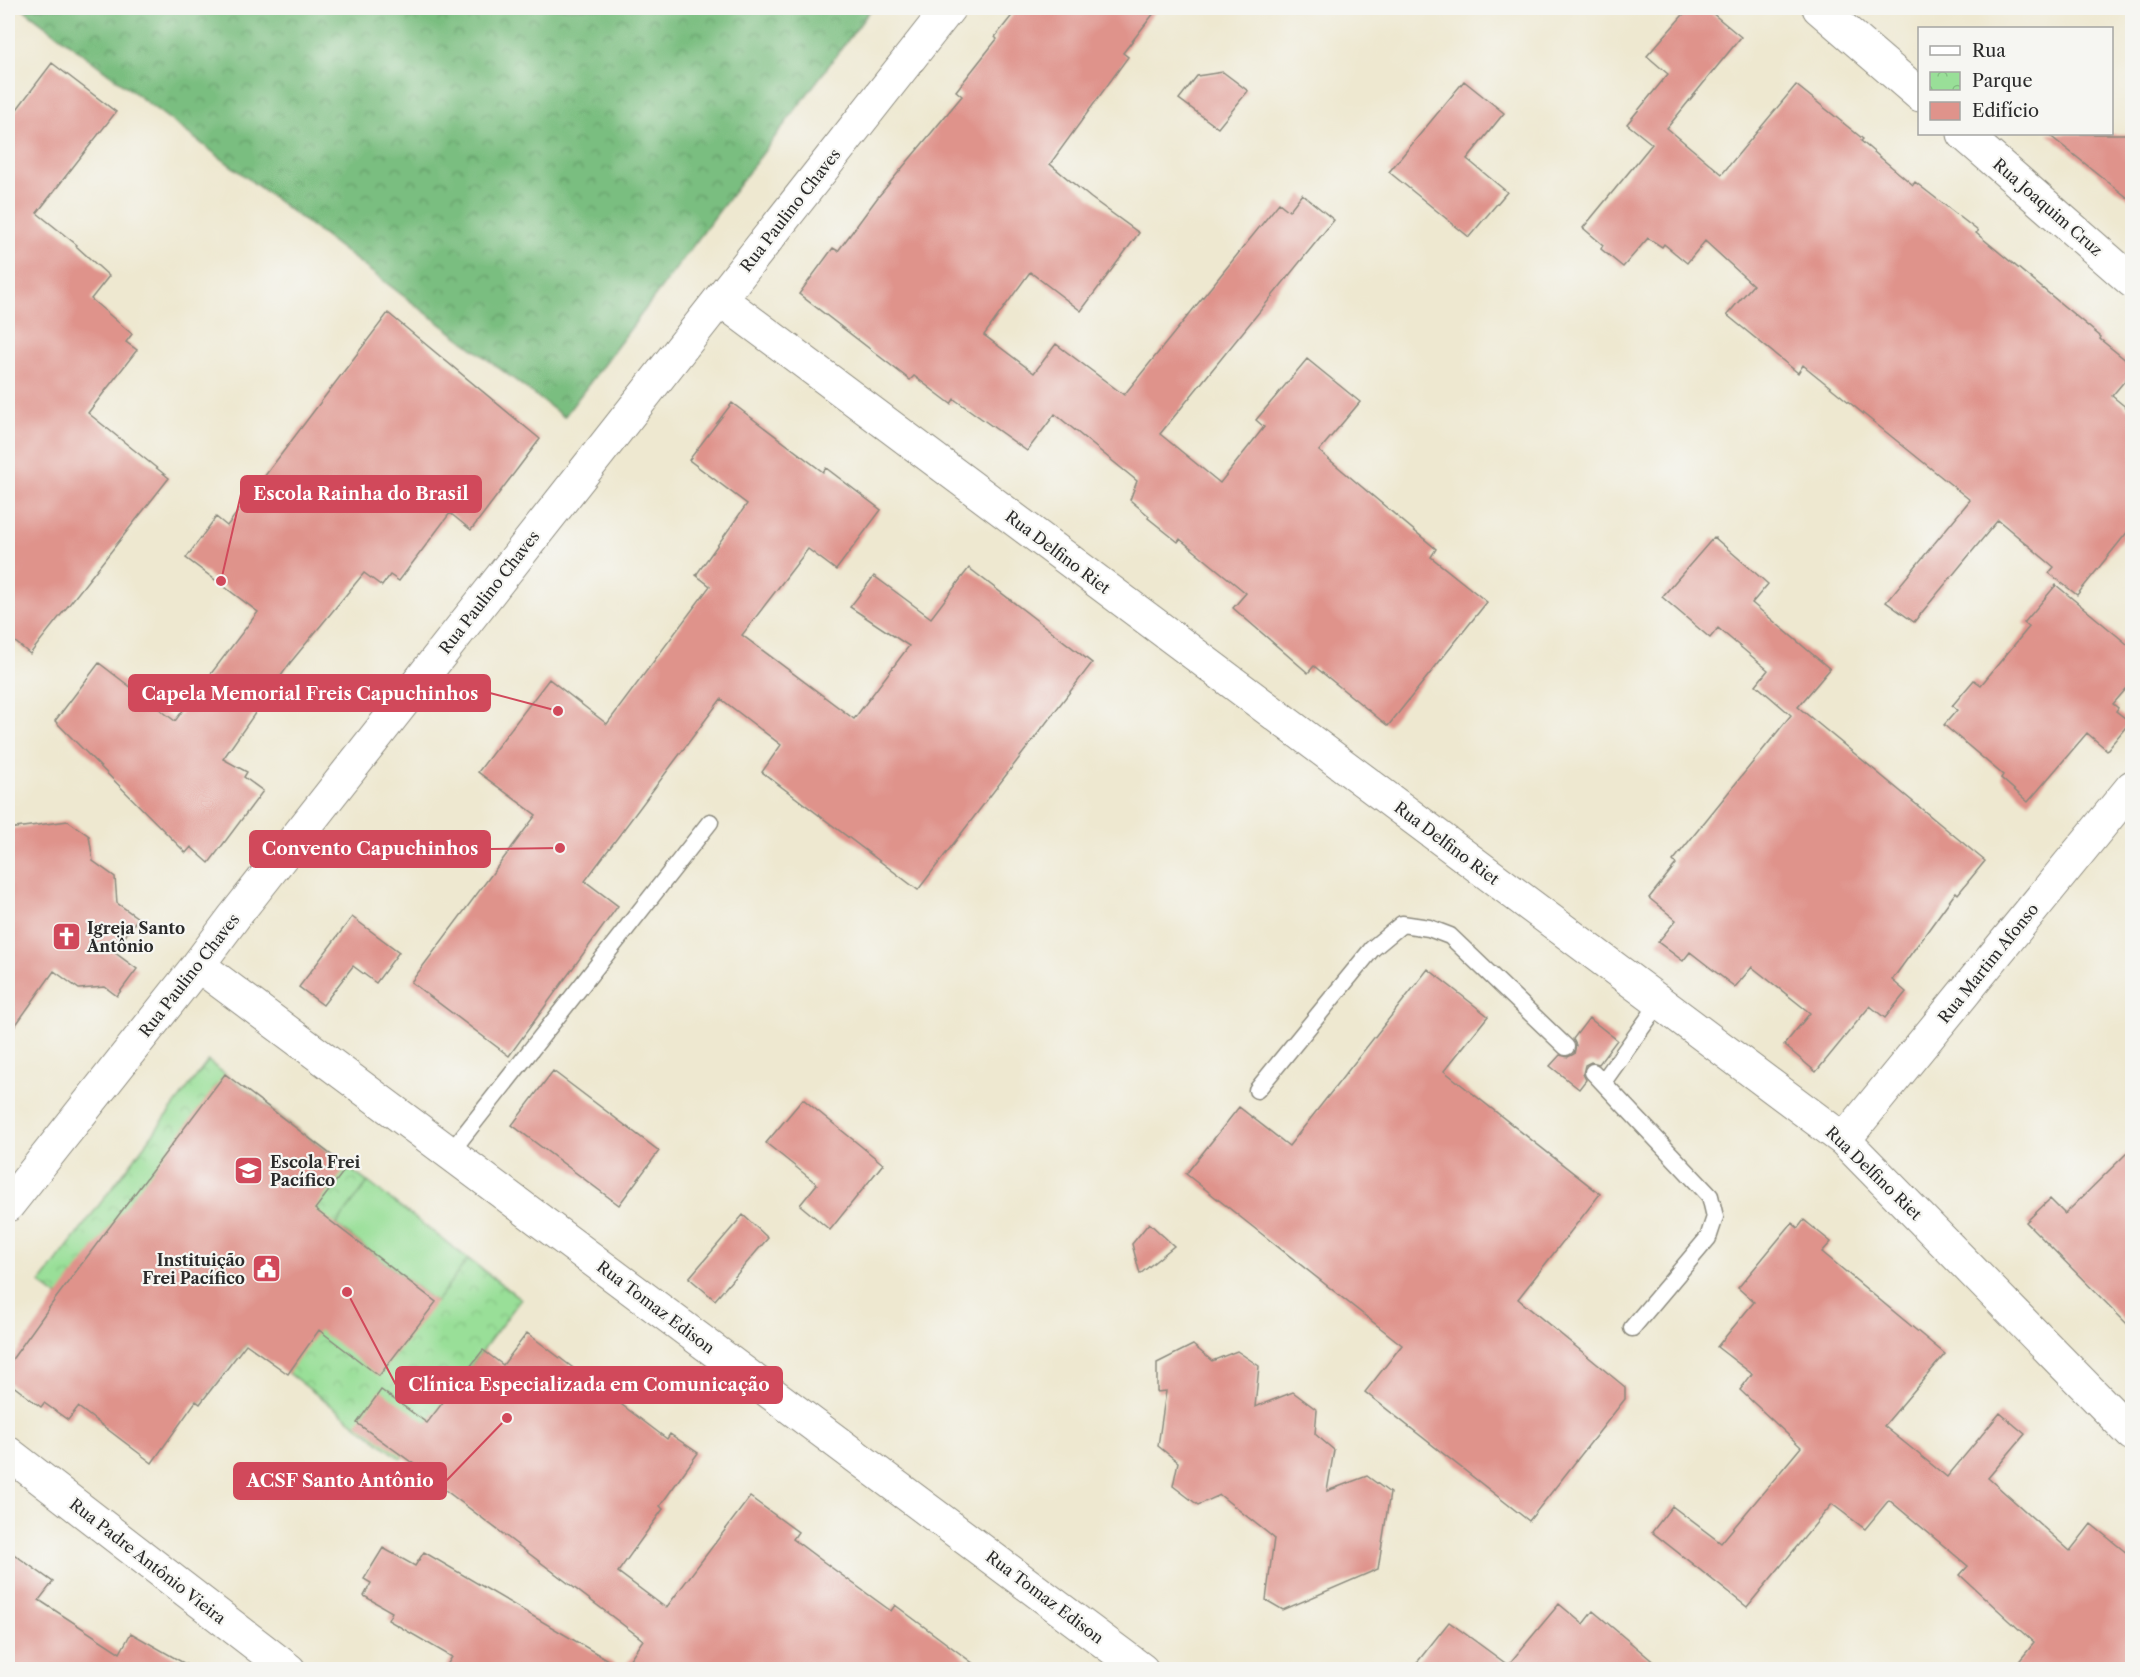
<svg xmlns="http://www.w3.org/2000/svg" width="2140" height="1677" font-family="'Libre Caslon Text',serif">
  <style>
    .forest { fill: url(#forest-crowns); stroke: #527456; stroke-width: 1.5 }
    .park { fill: url(#park-crowns); stroke: #628562; stroke-width: 1.5 }
    .pitch { fill: #99df98; stroke: #628562; stroke-width: 1.5 }
    .building { fill: #df938b }
    .lines { fill: none; stroke-linecap: round; stroke-linejoin: round }
    .service-casing { stroke: #8c8a7e; stroke-width: 19 }
    .minor-casing { stroke: #8c8a7e; stroke-width: 35 }
    .tertiary-casing { stroke: #8c8a7e; stroke-width: 35 }
    .service { stroke: #fff; stroke-width: 16 }
    .minor { stroke: #fff; stroke-width: 33 }
    .tertiary { stroke: #fff; stroke-width: 33 }
    .labels { text-anchor: middle; stroke-width: 4.5; stroke-linejoin: round; paint-order: stroke }
    .street-label { font-size: 16px; fill: #2b2b2b; stroke: #f6f6f2 }
    .poi-label { font-size: 16px; font-weight: bold; fill: #2b2b2b; stroke: #f6f6f2; text-anchor: start }
    .leader { fill: none; stroke: #d1495b; stroke-width: 2 }
    .callout-dot { fill: #d1495b; stroke: #f6f6f2; stroke-width: 2 }
    .callout { fill: #d1495b; stroke: #d1495b; stroke-width: 2 }
    .callout-label { font-size: 18px; text-anchor: middle; font-weight: bold; fill: #fff }
  </style>
  <defs>
    <pattern id="forest-crowns" width="20" height="18" patternUnits="userSpaceOnUse" patternTransform="scale(1.5)"><rect width="20" height="18" fill="#7abe80"/><path d="M2 6a3 3 0 1 1 6 0M12 15a3 3 0 1 1 6 0" fill="none" stroke="#649b69"/></pattern>
    <pattern id="park-crowns" width="20" height="18" patternUnits="userSpaceOnUse" patternTransform="scale(1.5)"><rect width="20" height="18" fill="#99df98"/><path d="M2 6a3 3 0 1 1 6 0M12 15a3 3 0 1 1 6 0" fill="none" stroke="#84c083"/></pattern>
  </defs>
  <rect width="100%" height="100%" fill="#f6f6f2"/>
  <filter id="ink" filterUnits="userSpaceOnUse"><feTurbulence type="fractalNoise" baseFrequency=".0167" numOctaves="2"/><feDisplacementMap in="SourceGraphic" scale="12" xChannelSelector="R" yChannelSelector="G"/><feConvolveMatrix kernelMatrix="1 2 1 2 8 2 1 2 1" color-interpolation-filters="sRGB"/></filter>
  <filter id="wash" filterUnits="userSpaceOnUse"><feTurbulence type="fractalNoise" baseFrequency=".008" numOctaves="4" result="noise"/><feDisplacementMap in="SourceGraphic" scale="24" xChannelSelector="R" yChannelSelector="G"/><feGaussianBlur stdDeviation="1.35" result="paint"/><feColorMatrix in="noise" values="0 0 0 0 0 0 0 0 0 0 0 0 0 0 0 0 0 1.4 0 .05"/><feComposite in="paint" operator="in"/></filter>
  <g filter="url(#wash)">
    <rect width="100%" height="100%" fill="#eee8d0"/>
    <path class="forest" d="M 22,8 L 872,8 L 564,417 Z"/>
    <path class="park" d="M 208,1061 L 521,1299 L 401,1459 L 248,1342 L 200,1404 L 40,1283 Z"/>
    <path class="pitch" d="M 368,1182 L 468,1259 L 436,1302 L 336,1225 Z"/>
    <g id="blocks">
      <path class="building" d="M 1018,8 L 1158,8 L 1123,53 L 1128,57 L 1050,164 L 1091,198 L 1139,233 L 1081,311 L 1030,272 L 984,335 L 1034,373 L 1056,344 L 1124,395 L 1279,203 L 1289,211 L 1302,194 L 1334,220 L 1160,434 L 1220,483 L 1264,427 L 1256,420 L 1307,359 L 1360,402 L 1319,451 L 1436,549 L 1431,557 L 1487,602 L 1388,726 L 1314,666 L 1308,673 L 1233,608 L 1246,593 L 1180,539 L 1178,542 L 1148,518 L 1149,516 L 1130,500 L 1137,481 L 1055,414 L 1027,451 L 954,399 L 951,404 L 914,376 L 910,380 L 799,294 L 833,248 L 838,251 L 878,197 L 962,96 L 956,91 L 997,39 L 995,37 Z
        M 1689,8 L 1706,8 L 1741,37 L 1667,128 L 1722,174 L 1796,85 L 1863,139 L 1861,141 L 1913,185 L 1915,182 L 1978,231 L 1976,233 L 2101,337 L 2100,339 L 2133,366 L 2133,371 L 2112,396 L 2133,413 L 2133,525 L 2077,595 L 2049,573 L 2054,567 L 1998,520 L 1914,622 L 1886,602 L 1970,500 L 1803,365 L 1798,373 L 1727,315 L 1753,285 L 1705,241 L 1687,263 L 1664,244 L 1662,247 L 1648,238 L 1623,267 L 1601,249 L 1603,245 L 1583,228 L 1652,144 L 1627,124 L 1668,74 L 1647,56 Z
        M 52,63 L 116,112 L 37,213 L 77,245 L 76,246 L 109,276 L 91,299 L 132,334 L 126,342 L 137,350 L 88,413 L 169,478 L 30,654 L 8,636 L 8,121 Z
        M 1223,72 L 1248,91 L 1218,128 L 1179,99 L 1197,76 Z
        M 1464,81 L 1504,113 L 1467,159 L 1507,192 L 1469,237 L 1389,172 Z
        M 2048,134 L 2133,134 L 2133,202 Z
        M 388,313 L 540,439 L 471,530 L 450,513 L 399,581 L 390,575 L 382,586 L 364,573 L 290,663 L 223,759 L 247,772 L 244,777 L 263,791 L 209,863 L 191,847 L 186,853 L 55,721 L 99,663 L 175,721 L 258,612 L 186,558 L 216,517 L 227,526 Z
        M 732,403 L 823,472 L 826,468 L 881,510 L 836,570 L 808,549 L 742,635 L 854,719 L 909,646 L 850,607 L 874,576 L 931,618 L 969,568 L 1092,663 L 918,890 L 762,772 L 781,745 L 721,699 L 585,881 L 618,906 L 509,1056 L 411,982 L 536,815 L 478,772 L 549,679 L 607,724 L 710,586 L 696,575 L 747,504 L 689,460 Z
        M 1714,537 L 1768,584 L 1752,603 L 1830,669 L 1798,707 L 1985,861 L 1958,894 L 1956,892 L 1892,980 L 1906,992 L 1885,1018 L 1870,1006 L 1816,1072 L 1784,1045 L 1810,1013 L 1752,967 L 1735,987 L 1690,952 L 1683,961 L 1658,942 L 1676,920 L 1649,898 L 1676,864 L 1673,861 L 1791,715 L 1756,685 L 1768,670 L 1718,628 L 1710,638 L 1662,597 Z
        M 2056,585 L 2133,649 L 2133,681 L 2113,704 L 2118,708 L 2116,711 L 2130,722 L 2107,750 L 2087,733 L 2028,802 L 2001,778 L 2003,775 L 1944,725 L 1957,710 L 1952,706 L 1974,680 L 1981,685 L 2029,627 L 2024,623 Z
        M 68,821 L 89,836 L 93,861 L 115,877 L 117,903 L 138,918 L 114,952 L 137,969 L 117,996 L 105,987 L 79,989 L 54,971 L 8,1036 L 8,829 Z
        M 352,917 L 399,952 L 376,983 L 353,966 L 323,1005 L 299,987 Z
        M 1428,969 L 1488,1016 L 1444,1071 L 1600,1194 L 1518,1299 L 1625,1387 L 1625,1399 L 1529,1521 L 1365,1392 L 1402,1345 L 1186,1174 L 1239,1107 L 1289,1146 Z
        M 1589,1018 L 1617,1040 L 1599,1064 L 1591,1062 L 1585,1065 L 1583,1074 L 1586,1080 L 1579,1089 L 1550,1066 L 1560,1055 L 1568,1057 L 1574,1054 L 1576,1045 L 1573,1039 Z
        M 553,1071 L 659,1151 L 619,1205 L 512,1125 Z
        M 225,1074 L 347,1167 L 315,1209 L 436,1302 L 379,1376 L 319,1330 L 288,1374 L 246,1344 L 200,1404 L 196,1401 L 152,1463 L 78,1407 L 68,1420 L 44,1403 L 41,1407 L 8,1382 L 8,1365 L 56,1298 Z
        M 803,1099 L 883,1164 L 830,1230 L 800,1205 L 817,1184 L 766,1143 Z
        M 2133,1147 L 2133,1330 L 2026,1222 L 2050,1199 L 2065,1214 Z
        M 743,1215 L 768,1238 L 715,1300 L 689,1278 Z
        M 1804,1220 L 1831,1242 L 1822,1252 L 1945,1354 L 1884,1426 L 1947,1477 L 2000,1413 L 2025,1434 L 1988,1478 L 2070,1551 L 2091,1524 L 2133,1558 L 2133,1670 L 2012,1670 L 2034,1643 L 1960,1575 L 1968,1566 L 1889,1500 L 1865,1529 L 1832,1504 L 1747,1607 L 1652,1532 L 1672,1506 L 1721,1543 L 1801,1447 L 1740,1390 L 1752,1374 L 1717,1347 L 1754,1302 L 1738,1288 L 1792,1223 L 1798,1228 Z
        M 1149,1223 L 1174,1246 L 1140,1274 L 1132,1244 Z
        M 527,1333 L 667,1439 L 670,1434 L 698,1453 L 660,1506 L 663,1509 L 618,1572 L 666,1608 L 750,1497 L 798,1532 L 793,1539 L 821,1560 L 891,1611 L 895,1605 L 982,1670 L 444,1670 L 452,1657 L 388,1620 L 392,1612 L 364,1596 L 371,1583 L 364,1579 L 383,1548 L 415,1566 L 424,1552 L 623,1669 L 643,1640 L 420,1471 L 422,1470 L 357,1423 L 381,1390 L 427,1423 L 483,1350 L 503,1365 Z
        M 1193,1345 L 1212,1361 L 1237,1351 L 1259,1366 L 1255,1407 L 1293,1392 L 1317,1410 L 1315,1434 L 1334,1450 L 1327,1491 L 1367,1476 L 1390,1493 L 1378,1569 L 1283,1610 L 1266,1600 L 1274,1538 L 1220,1495 L 1198,1505 L 1173,1486 L 1178,1462 L 1158,1446 L 1166,1391 L 1157,1392 L 1157,1363 Z
        M 8,1550 L 53,1582 L 39,1600 L 120,1653 L 131,1633 L 196,1670 L 8,1670 Z
        M 1559,1604 L 1583,1624 L 1593,1611 L 1663,1670 L 1411,1670 L 1449,1622 L 1508,1665 Z"/>
    </g>
  </g>
  <g filter="url(#ink)">
    <use href="#blocks" fill-opacity="0" stroke="#8c8a7e" stroke-width="1.5"/>
    <g class="lines">
      <defs>
        <path id="service" d="M 1593,1072 L 1710,1196 L 1715,1217 L 1708,1238 L 1632,1328
          M 1603,1082 L 1660,1002
          M 1257,1090 L 1372,949 L 1402,924 L 1429,928 L 1450,936 L 1566,1047
          M 450,1153 L 710,822"/>
        <path id="minor" d="M 1819,8 L 1920,95
          M 1964,134 L 2132,281
          M 720,299 L 1844,1140 L 2132,1434
          M 198,965 L 1142,1670
          M 1844,1140 L 2132,787
          M 8,1205 L 198,965 L 234,917 L 949,8"/>
        <path id="tertiary" d="M 8,1453 L 289,1670"/>
      </defs>
      <use href="#service" class="service-casing"/>
      <use href="#minor" class="minor-casing"/>
      <use href="#tertiary" class="tertiary-casing"/>
      <use href="#service" class="service"/>
      <use href="#minor" class="minor"/>
      <use href="#tertiary" class="tertiary"/>
    </g>
  </g>
  <defs>
    <symbol id="church-square" viewBox="-11 -11 22 22"><rect x="-9" y="-9" width="18" height="18" rx="4" fill="#d1495b" stroke="#f6f6f2"/><path d="M-1.2-6h2.4v3.5h3.3v2.4h-3.3V6h-2.4V-.1h-3.3v-2.4h3.3Z" fill="#fff"/></symbol>
    <symbol id="school-square" viewBox="-11 -11 22 22"><rect x="-9" y="-9" width="18" height="18" rx="4" fill="#d1495b" stroke="#f6f6f2"/><path d="M0-5L7-2L0 1L-7-2ZM-4 1L0 2.5L4 1V4Q0 6-4 4Z" fill="#fff"/></symbol>
    <symbol id="civic-square" viewBox="-11 -11 22 22"><rect x="-9" y="-9" width="18" height="18" rx="4" fill="#d1495b" stroke="#f6f6f2"/><path d="M-.6-6.5H3V-4.5H.6V-3L4-1V1h2V6H-6V1h2V-1L-.6-3ZM-1.2 2.5V6h2.4V2.5Z" fill="#fff"/></symbol>
  </defs>
  <g fill-rule="evenodd">
    <use href="#church-square" x="50" y="920" width="33" height="33"/>
    <use href="#school-square" x="232" y="1154" width="33" height="33"/>
    <use href="#civic-square" x="250" y="1252" width="33" height="33"/>
  </g>
  <g class="labels">
    <g class="street-label">
      <text transform="translate(2048 207) rotate(41)" y="6">Rua Joaquim Cruz</text>
      <text transform="translate(790 210) rotate(-52)" y="6">Rua Paulino Chaves</text>
      <text transform="translate(1058 552) rotate(37)" y="6">Rua Delfino Riet</text>
      <text transform="translate(489 592) rotate(-52)" y="6">Rua Paulino Chaves</text>
      <text transform="translate(1447 843) rotate(37)" y="6">Rua Delfino Riet</text>
      <text transform="translate(1988 963) rotate(-51)" y="6">Rua Martim Afonso</text>
      <text transform="translate(189 975) rotate(-52)" y="6">Rua Paulino Chaves</text>
      <text transform="translate(1874 1173) rotate(44)" y="6">Rua Delfino Riet</text>
      <text transform="translate(656 1307) rotate(37)" y="6">Rua Tomaz Edison</text>
      <text transform="translate(148 1561) rotate(38)" y="6">Rua Padre Antônio Vieira</text>
      <text transform="translate(1045 1597) rotate(37)" y="6">Rua Tomaz Edison</text>
    </g>
    <g class="poi-label">
      <text x="87" y="934">Igreja Santo<tspan x="87" dy="18">Antônio</tspan></text>
      <text x="270" y="1168">Escola Frei<tspan x="270" dy="18">Pacífico</tspan></text>
      <text x="245" y="1266" text-anchor="end">Instituição<tspan x="245" dy="18">Frei Pacífico</tspan></text>
    </g>
  </g>
  <path class="leader" d="M221 581L241 494M558 711L490 693M560 848L490 849M347 1292L396 1385M507 1418L446 1481"/>
  <g class="callout-dot">
    <circle cx="221" cy="581" r="6"/>
    <circle cx="558" cy="711" r="6"/>
    <circle cx="560" cy="848" r="6"/>
    <circle cx="347" cy="1292" r="6"/>
    <circle cx="507" cy="1418" r="6"/>
  </g>
  <g class="callout">
    <rect x="241" y="476" width="240" height="36" rx="6"/>
    <rect x="129" y="675" width="361" height="36" rx="6"/>
    <rect x="250" y="831" width="240" height="36" rx="6"/>
    <rect x="396" y="1367" width="386" height="36" rx="6"/>
    <rect x="234" y="1463" width="212" height="36" rx="6"/>
  </g>
  <g class="callout-label">
    <text x="361" y="500">Escola Rainha do Brasil</text>
    <text x="310" y="700">Capela Memorial Freis Capuchinhos</text>
    <text x="370" y="855">Convento Capuchinhos</text>
    <text x="589" y="1391">Clínica Especializada em Comunicação</text>
    <text x="340" y="1487">ACSF Santo Antônio</text>
  </g>
  <rect width="2140" height="1677" fill="none" stroke="#f6f6f2" stroke-width="30"/>
  <rect x="1918" y="27" width="195" height="108" fill="#f6f6f2" stroke="#a5a5a2" stroke-width="1.5"/>
  <rect x="1930" y="46" width="30" height="9" fill="#ffffff" stroke="#a5a5a2" stroke-width="1.5"/>
  <text x="1972" y="57" font-size="18" fill="#2b2b2b">Rua</text>
  <rect x="1930" y="72" width="30" height="18" fill="url(#park-crowns)" stroke="#a5a5a2" stroke-width="1.5"/>
  <text x="1972" y="87" font-size="18" fill="#2b2b2b">Parque</text>
  <rect x="1930" y="102" width="30" height="18" fill="#df938b" stroke="#a5a5a2" stroke-width="1.5"/>
  <text x="1972" y="117" font-size="18" fill="#2b2b2b">Edifício</text>
</svg>
